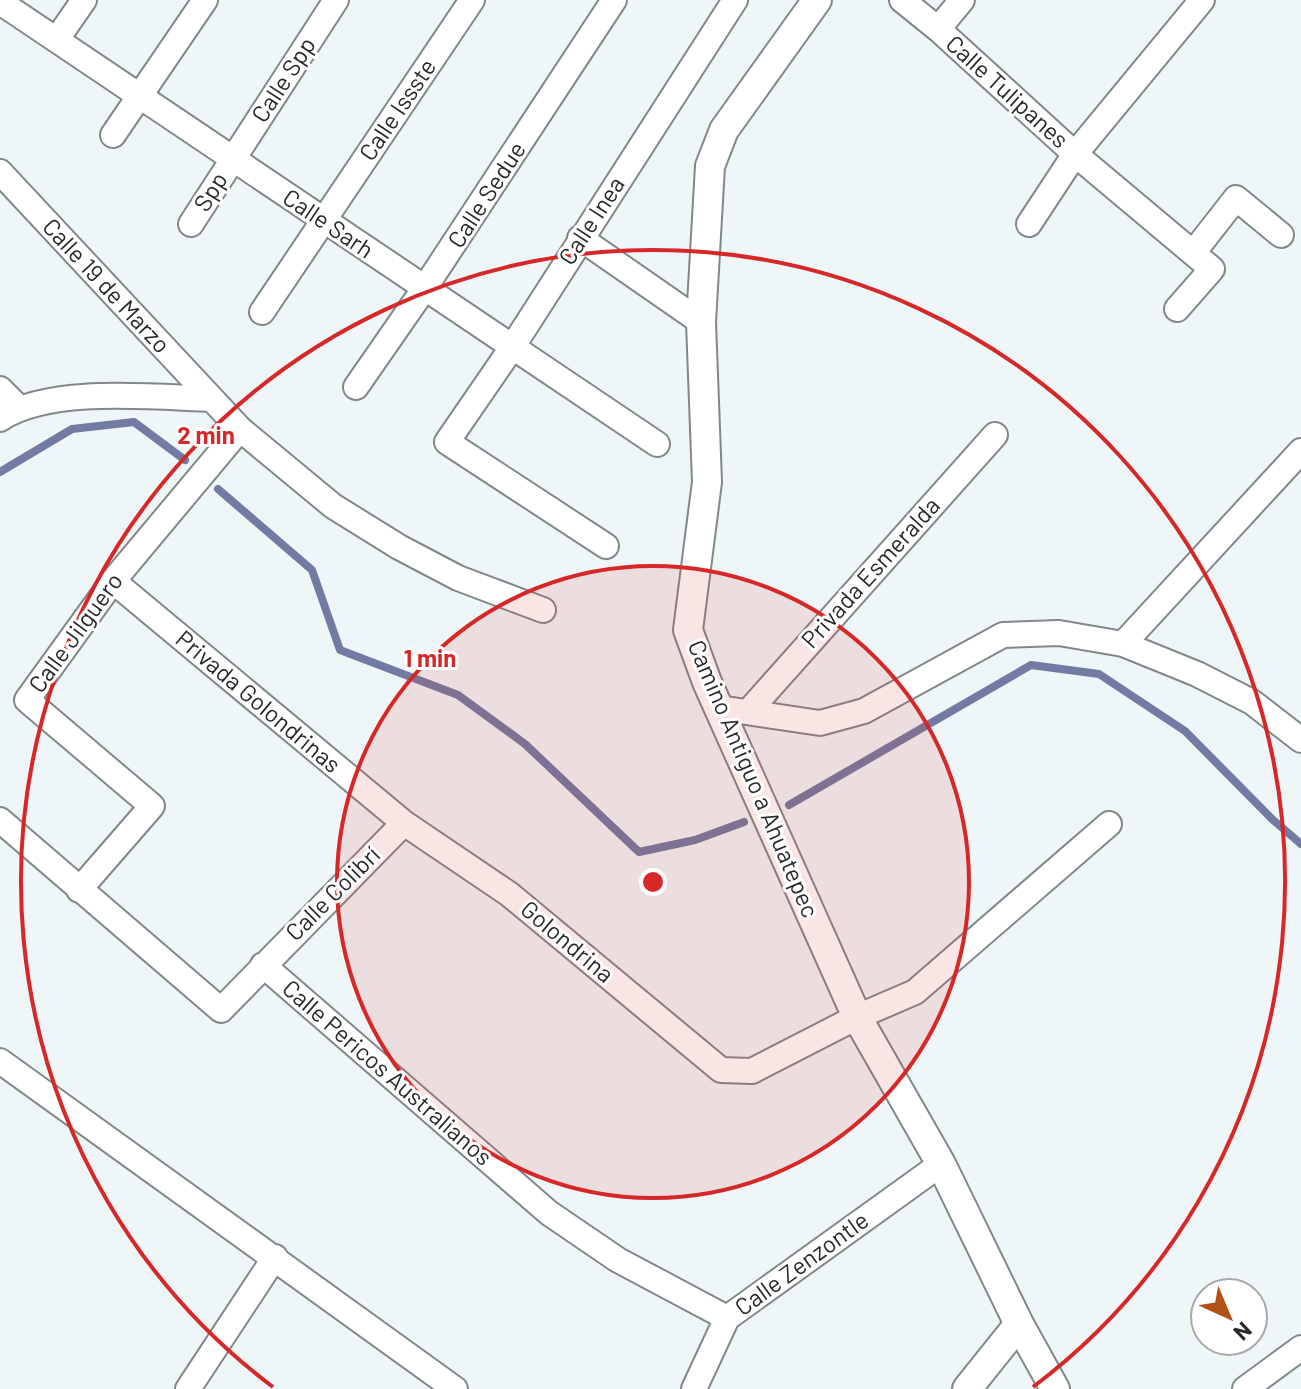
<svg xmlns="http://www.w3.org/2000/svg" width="1301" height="1389" font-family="Barlow,sans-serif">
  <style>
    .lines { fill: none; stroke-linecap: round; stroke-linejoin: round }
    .stream { stroke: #717ba3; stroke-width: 8 }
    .minor-casing { stroke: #828889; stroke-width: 28 }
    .tertiary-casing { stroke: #828889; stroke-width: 32 }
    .minor { stroke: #fff; stroke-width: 24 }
    .tertiary { stroke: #fff; stroke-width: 28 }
    .ring { fill: none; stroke: #d62828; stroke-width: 4 }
    .labels { text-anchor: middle; stroke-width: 6; stroke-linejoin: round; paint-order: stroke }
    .street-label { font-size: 24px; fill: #27292a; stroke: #fff }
    .centre { fill: #d62828; stroke: #fff; stroke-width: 4 }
    .ring-label { font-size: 24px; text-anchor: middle; font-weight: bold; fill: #d62828; stroke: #fff; stroke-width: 6; stroke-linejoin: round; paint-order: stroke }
  </style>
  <rect width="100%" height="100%" fill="#eff6f7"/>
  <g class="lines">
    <path class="stream" d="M 0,472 L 72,429 L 134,422 L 185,460
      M 218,489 L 312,570 L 340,650 L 458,695 L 525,744 L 639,852 L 695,840 L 744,822
      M 789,805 L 1031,665 L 1099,674 L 1185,731 L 1272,819 L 1301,844"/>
    <defs>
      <path id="minor" d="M 902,0 L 938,29 L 1075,154 L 1212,269 L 1177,309
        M 0,2 L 657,444
        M 938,29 L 962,0
        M 57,39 L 84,0
        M 113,135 L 205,0
        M 0,172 L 240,429 L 333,506 L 399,547 L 458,578 L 543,610
        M 191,224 L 336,0
        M 1029,224 L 1075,154 L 1202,0
        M 580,238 L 701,322
        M 1193,253 L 1236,198 L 1281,235
        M 262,312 L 472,0
        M 356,387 L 424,289 L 614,0
        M 0,389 L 18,407
        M 0,419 C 50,386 152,397 211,399
        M 606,546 L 447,442 L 513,346 L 735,0
        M 113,581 L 404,823 L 509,894 L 721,1070 L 752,1071 L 857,1017 L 915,992 L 1109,824
        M 1123,644 L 1301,451
        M 719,708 L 820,723 L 864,711 L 1003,635 L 1059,633 L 1123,644 L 1197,674 L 1252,702 L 1301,740
        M 748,712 L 995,435
        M 0,820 L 221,1010 L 404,823
        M 79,890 L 152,806 L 27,700 L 113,581 L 240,429
        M 263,965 L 549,1213 L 618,1260 L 727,1318
        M 0,1061 L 455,1389
        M 188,1389 L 275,1257
        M 694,1389 L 727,1318 L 941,1164
        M 1245,1389 L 1301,1348"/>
      <path id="tertiary" d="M 817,0 L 724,130 L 710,166 L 701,322 L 707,482 L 688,630 L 707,682 L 857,1017 L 941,1164 L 1019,1324 L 1055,1389
        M 967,1389 L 1019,1324"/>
    </defs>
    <use href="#minor" class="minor-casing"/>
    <use href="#tertiary" class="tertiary-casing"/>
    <use href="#minor" class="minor"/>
    <use href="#tertiary" class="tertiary"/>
  </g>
  <circle cx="653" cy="882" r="316" fill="#d62828" fill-opacity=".12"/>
  <g class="ring">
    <circle cx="653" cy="882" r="316"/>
    <path d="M273 1387A632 632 0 1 1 1033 1387"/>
  </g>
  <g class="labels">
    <g class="street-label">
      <text transform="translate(284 80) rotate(-57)" y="8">Calle Spp</text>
      <text transform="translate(1007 92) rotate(42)" y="8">Calle Tulipanes</text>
      <text transform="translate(398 110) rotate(-56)" y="8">Calle Issste</text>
      <text transform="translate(211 192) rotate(-58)" y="8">Spp</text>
      <text transform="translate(487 195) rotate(-57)" y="8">Calle Sedue</text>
      <text transform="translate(592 221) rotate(-57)" y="8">Calle Inea</text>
      <text transform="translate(328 224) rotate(34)" y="8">Calle Sarh</text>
      <text transform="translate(106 286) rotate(47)" y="8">Calle 19 de Marzo</text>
      <text transform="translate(871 573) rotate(-48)" y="8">Privada Esmeralda</text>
      <text transform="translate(76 633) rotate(-54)" y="8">Calle Jilguero</text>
      <text transform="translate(258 702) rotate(40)" y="8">Privada Golondrinas</text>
      <text transform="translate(753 779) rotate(67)" y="8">Camino Antiguo a Ahuatepec</text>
      <text transform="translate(333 894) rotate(-45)" y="8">Calle Colibrí</text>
      <text transform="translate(567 942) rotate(40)" y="8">Golondrina</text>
      <text transform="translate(387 1073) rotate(41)" y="8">Calle Pericos Australianos</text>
      <text transform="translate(802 1264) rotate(-36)" y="8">Calle Zenzontle</text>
    </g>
  </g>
  <circle cx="653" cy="882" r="12" class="centre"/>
  <g class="ring-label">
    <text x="206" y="444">2 min</text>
    <text x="430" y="667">1 min</text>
  </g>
  <g transform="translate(1229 1317) rotate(136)"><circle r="38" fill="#ffffff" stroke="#a9a9aa" stroke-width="2"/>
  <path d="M0-6L14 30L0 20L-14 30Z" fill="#b45119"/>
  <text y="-12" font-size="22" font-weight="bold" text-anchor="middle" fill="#27292a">N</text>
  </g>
</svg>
